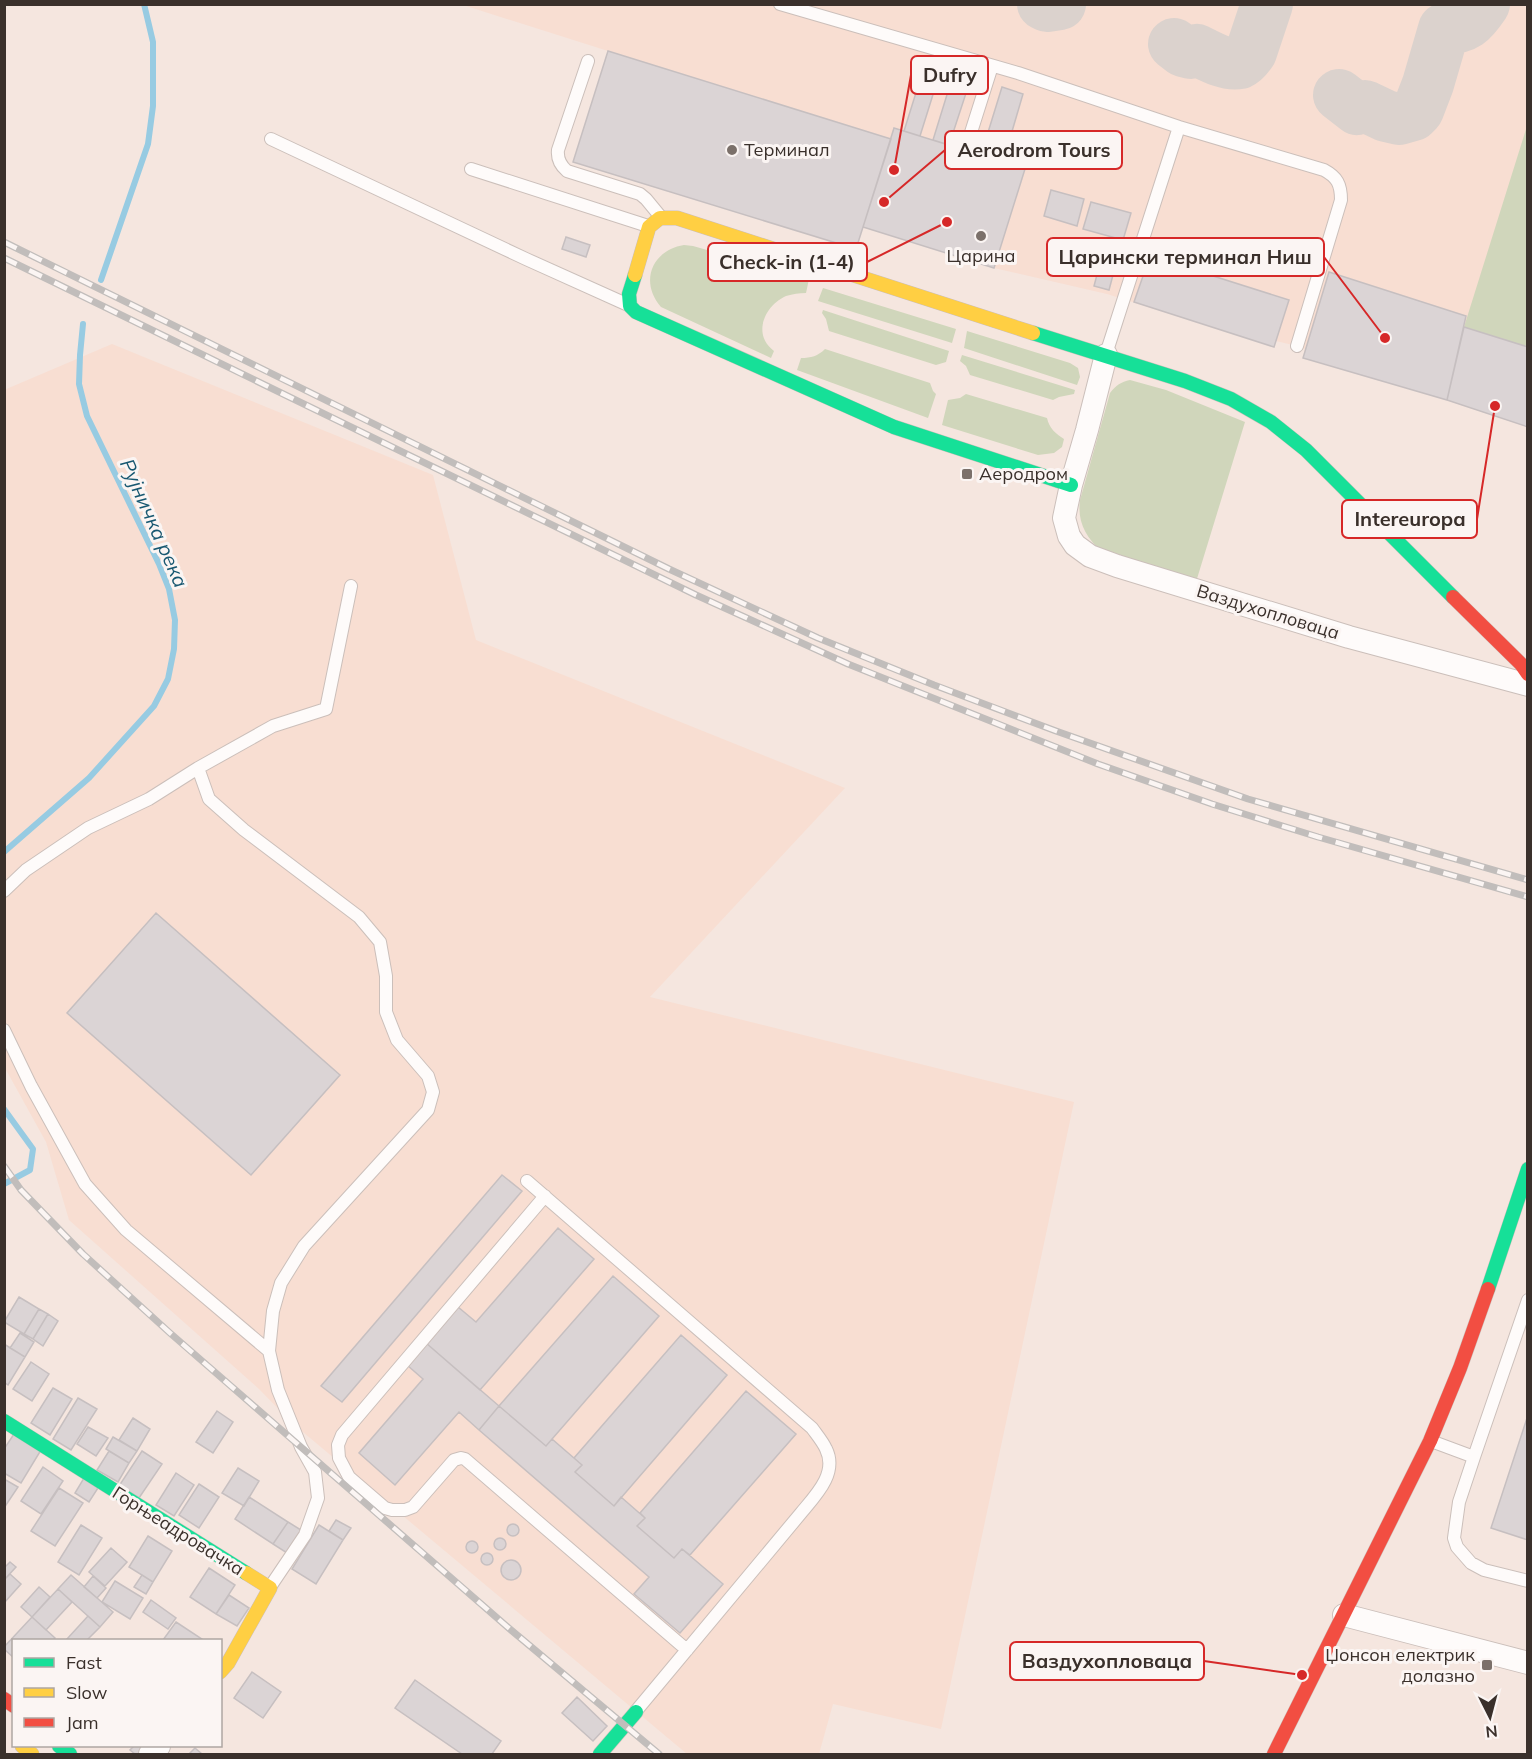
<svg xmlns="http://www.w3.org/2000/svg" width="1532" height="1759" font-family="Mulish,sans-serif">
  <style>
    .built { fill: #f8ded2 }
    .green { fill: #d0d6bb }
    .lines { fill: none; stroke-linecap: round; stroke-linejoin: round }
    .stream { stroke: #97cbe2; stroke-width: 6 }
    .taxiway { stroke: #dbd2cd; stroke-width: 52 }
    .building { fill: #dbd4d5; stroke: #c6bfc0; stroke-width: 1.5 }
    .lane-casing { stroke: #cbbfba; stroke-width: 14 }
    .street-casing { stroke: #cbbfba; stroke-width: 24 }
    .fast-casing { stroke: #cbbfba; stroke-width: 15 }
    .slow-casing { stroke: #cbbfba; stroke-width: 15 }
    .jam-casing { stroke: #cbbfba; stroke-width: 15 }
    .lane { stroke: #fefbfa; stroke-width: 12 }
    .street { stroke: #fefbfa; stroke-width: 22 }
    .fast { stroke: #16e098; stroke-width: 14 }
    .slow { stroke: #ffcf43; stroke-width: 14 }
    .jam { stroke: #f24e42; stroke-width: 14 }
    .rail-casing { stroke: #c1bdbb; stroke-width: 7 }
    .rail { stroke: #fbf5f3; stroke-width: 4.5; stroke-dasharray: 14; stroke-linecap: butt }
    .poi-dot { fill: #7b706a; stroke: #fbf5f3; stroke-width: 2 }
    .labels { text-anchor: middle; stroke-width: 6; stroke-linejoin: round; paint-order: stroke }
    .poi-label { font-size: 18px; fill: #3a302b; stroke: #fbf5f3; text-anchor: start }
    .street-label { font-size: 18px; fill: #3a302b; stroke: #fbf5f3 }
    .water-label { font-size: 20px; font-style: italic; fill: #185871; stroke: #fbf5f3 }
    .leader { fill: none; stroke: #d62828; stroke-width: 2 }
    .callout-dot { fill: #d62828; stroke: #fbf5f3; stroke-width: 2 }
    .callout { fill: #fbf5f3; stroke: #d62828; stroke-width: 2 }
    .callout-label { font-size: 20px; text-anchor: middle; font-weight: bold; fill: #3a302b }
  </style>
  <rect width="100%" height="100%" fill="#f5e6df"/>
  <path class="built" d="M 463,5 L 1527,5 L 1527,427 L 1446,400 L 1303,358 L 1305,349 L 1297,346 L 1276,341 L 1274,347 L 1107,294 L 994,268 L 863,227 L 890,139 L 608,51 Z
    M 112,344 L 433,475 L 476,640 L 845,788 L 650,997 L 1074,1102 L 941,1729 L 833,1704 L 819,1754 L 687,1754 L 291,1422 L 259,1389 L 69,1220 L 46,1142 L 5,1068 L 4,390 Z"/>
  <path class="green" d="M 1527,126 L 1527,347 L 1464,327 Z
    M 684,245 L 693,246 L 809,279 L 806,293 C 799,293 793,294 786,296 C 764,306 752,335 774,351 L 771,358 L 661,307 C 639,282 652,250 684,245 Z
    M 823,288 L 956,329 L 952,343 L 818,301 Z
    M 823,310 L 949,351 L 946,362 L 936,365 L 829,331 L 826,319 L 822,313 Z
    M 967,331 L 1070,363 L 1078,368 L 1080,377 L 1077,385 L 964,348 Z
    M 825,349 L 930,383 L 933,391 L 936,394 L 928,418 L 797,370 L 801,358 C 811,358 818,356 825,349 Z
    M 962,355 L 1075,390 L 1074,394 L 1059,397 L 1053,400 L 970,375 L 966,366 L 960,361 Z
    M 1130,380 L 1166,390 L 1245,422 L 1196,582 L 1102,552 C 1086,537 1077,522 1080,500 L 1110,393 C 1116,385 1121,382 1130,380 Z
    M 966,394 L 1047,418 C 1049,428 1056,434 1064,439 L 1062,447 L 1054,453 L 1038,455 L 942,425 L 948,400 L 960,398 Z"/>
  <g class="lines">
    <path class="stream" d="M 101,280 L 148,144 L 153,106 L 153,42 L 144,4
      M 4,852 L 89,778 L 154,706 L 168,679 L 174,649 L 175,620 L 169,589 L 159,564 L 87,416 L 79,384 L 80,355 L 83,324
      M 4,1109 L 33,1149 L 30,1170 L 4,1184"/>
    <path class="taxiway" d="M 1043,4 L 1047,6 L 1060,4
      M 1174,44 L 1183,51 L 1191,53 L 1197,50 C 1209,56 1226,66 1240,63 C 1245,61 1248,56 1251,52 L 1267,4
      M 1339,95 L 1357,109 L 1365,106 L 1386,116 L 1399,119 L 1413,115 L 1418,110 L 1428,84 L 1444,29 C 1466,28 1472,22 1484,4"/>
  </g>
  <path class="building" d="M 608,51 L 891,139 L 856,249 L 573,162 Z
    M 925,64 L 941,69 L 920,136 L 904,131 Z
    M 954,72 L 971,78 L 949,145 L 933,140 Z
    M 1002,87 L 1023,94 L 1003,162 L 981,155 Z
    M 894,128 L 1025,169 L 994,268 L 863,227 Z
    M 1051,190 L 1084,199 L 1077,226 L 1044,216 Z
    M 1091,202 L 1131,213 L 1123,240 L 1083,229 Z
    M 566,237 L 590,245 L 586,257 L 562,249 Z
    M 1106,241 L 1121,245 L 1109,290 L 1094,286 Z
    M 1150,256 L 1289,300 L 1274,347 L 1134,302 Z
    M 1329,272 L 1466,316 L 1447,400 L 1303,358 Z
    M 1464,327 L 1528,347 L 1528,427 L 1447,400 Z
    M 156,913 L 340,1075 L 251,1175 L 67,1013 Z
    M 502,1175 L 522,1191 L 342,1402 L 321,1386 Z
    M 558,1228 L 594,1259 L 480,1390 L 426,1343 L 458,1307 L 476,1322 Z
    M 613,1276 L 659,1316 L 546,1446 L 499,1406 Z
    M 19,1297 L 39,1309 L 24,1334 L 4,1322 Z
    M 39,1309 L 48,1314 L 33,1339 L 24,1334 Z
    M 48,1314 L 58,1321 L 43,1346 L 33,1339 Z
    M 20,1333 L 34,1342 L 25,1357 L 10,1348 Z
    M 681,1335 L 727,1375 L 614,1506 L 575,1472 L 582,1465 L 574,1458 Z
    M 426,1343 L 499,1406 L 479,1430 L 459,1412 L 395,1485 L 359,1453 L 423,1379 L 407,1365 Z
    M 4,1344 L 25,1357 L 8,1385 L 4,1382 Z
    M 31,1362 L 49,1374 L 32,1401 L 13,1389 Z
    M 53,1388 L 72,1399 L 50,1435 L 31,1423 Z
    M 746,1391 L 796,1434 L 690,1555 L 682,1549 L 674,1558 L 637,1526 L 645,1518 L 640,1513 Z
    M 78,1398 L 97,1409 L 71,1450 L 53,1439 Z
    M 499,1406 L 546,1446 L 552,1439 L 582,1465 L 575,1472 L 614,1506 L 621,1497 L 645,1518 L 637,1526 L 674,1558 L 682,1549 L 723,1584 L 680,1633 L 634,1594 L 649,1577 L 479,1430 Z
    M 217,1411 L 233,1422 L 213,1453 L 196,1442 Z
    M 1528,1415 L 1528,1540 L 1491,1528 Z
    M 133,1418 L 150,1429 L 137,1451 L 119,1440 Z
    M 88,1427 L 108,1438 L 96,1456 L 77,1444 Z
    M 14,1434 L 41,1450 L 21,1483 L 4,1473 L 4,1449 Z
    M 113,1437 L 137,1451 L 129,1463 L 106,1449 Z
    M 109,1451 L 129,1463 L 118,1482 L 97,1470 Z
    M 142,1451 L 162,1464 L 139,1498 L 119,1486 Z
    M 43,1467 L 63,1481 L 41,1514 L 21,1501 Z
    M 238,1468 L 259,1481 L 244,1506 L 222,1493 Z
    M 176,1473 L 194,1485 L 174,1516 L 156,1505 Z
    M 84,1478 L 98,1488 L 89,1502 L 75,1493 Z
    M 4,1479 L 18,1487 L 4,1508 Z
    M 199,1484 L 219,1497 L 199,1528 L 179,1515 Z
    M 59,1488 L 83,1503 L 55,1546 L 31,1531 Z
    M 249,1497 L 288,1522 L 273,1544 L 235,1519 Z
    M 336,1520 L 351,1528 L 343,1540 L 329,1531 Z
    M 288,1522 L 301,1530 L 287,1553 L 273,1544 Z
    M507 1530a6 6 0 1 1 12 0a6 6 0 1 1-12 0Z
    M 81,1525 L 102,1538 L 79,1575 L 58,1562 Z
    M 319,1525 L 343,1540 L 316,1584 L 292,1569 Z
    M 148,1536 L 172,1551 L 153,1582 L 129,1567 Z
    M494 1544a6 6 0 1 1 12 0a6 6 0 1 1-12 0Z
    M466 1547a6 6 0 1 1 12 0a6 6 0 1 1-12 0Z
    M 111,1548 L 127,1562 L 105,1586 L 89,1572 Z
    M481 1559a6 6 0 1 1 12 0a6 6 0 1 1-12 0Z
    M501 1570a10 10 0 1 1 20 0a10 10 0 1 1-20 0Z
    M 10,1562 L 16,1567 L 4,1580 L 4,1568 Z
    M 209,1568 L 235,1585 L 216,1614 L 190,1597 Z
    M 10,1574 L 21,1584 L 4,1603 L 4,1580 Z
    M 71,1575 L 113,1612 L 100,1627 L 58,1589 Z
    M 142,1575 L 153,1582 L 146,1594 L 134,1587 Z
    M 93,1576 L 106,1588 L 97,1598 L 84,1587 Z
    M 115,1581 L 143,1598 L 130,1619 L 102,1602 Z
    M 39,1587 L 50,1597 L 32,1617 L 21,1607 Z
    M 58,1589 L 72,1602 L 46,1630 L 32,1617 Z
    M 229,1595 L 249,1608 L 237,1626 L 216,1614 Z
    M 151,1600 L 176,1618 L 168,1629 L 143,1612 Z
    M 88,1616 L 100,1627 L 87,1640 L 68,1640 L 67,1639 Z
    M 32,1617 L 55,1638 L 53,1640 L 14,1640 L 14,1658 L 4,1649 L 4,1647 Z
    M 176,1622 L 202,1639 L 201,1640 L 163,1640 Z
    M 252,1672 L 281,1692 L 263,1718 L 234,1698 Z
    M 415,1680 L 501,1741 L 492,1754 L 462,1754 L 395,1708 Z
    M 577,1697 L 607,1726 L 593,1741 L 562,1713 Z
    M 134,1746 L 149,1746 L 145,1754 L 135,1754 L 130,1750 Z
    M 195,1748 L 202,1754 L 189,1754 Z"/>
  <g class="lines">
    <defs>
      <path id="lane" d="M 780,4 L 1018,73 L 1179,127 L 1324,170 C 1337,177 1341,184 1341,200 L 1297,346
        M 588,61 L 558,150 C 557,159 560,165 567,171 L 640,194 L 646,199 L 660,216
        M 271,139 L 526,259 L 626,304
        M 967,145 L 992,66
        M 471,169 L 648,226
        M 1106,354 L 1179,127
        M 198,768 L 209,799 L 244,830 L 359,917 L 380,942 L 386,976 L 386,1012 L 397,1040 L 428,1076 L 433,1092 L 428,1110 L 304,1246 L 281,1283 L 273,1311 L 269,1351 L 278,1390 L 301,1447 L 315,1472 L 318,1498 L 305,1535 L 270,1587
        M 4,891 L 26,870 L 88,828 L 149,799 L 198,768 L 273,726 L 326,709 L 351,586
        M 4,1030 L 31,1086 L 85,1184 L 126,1230 L 269,1351
        M 527,1181 L 812,1428 C 817,1435 823,1442 826,1449 C 838,1473 816,1495 801,1513 L 636,1711
        M 545,1196 L 342,1435 L 338,1445 L 339,1458 L 349,1477 L 385,1508 L 392,1510 L 405,1510 L 413,1507 L 454,1460 L 461,1458 L 465,1459 L 687,1650
        M 1431,1441 L 1474,1457 L 1459,1502 L 1454,1538 L 1457,1547 L 1471,1563 L 1484,1570 L 1528,1581
        M 1474,1457 L 1528,1300"/>
      <path id="street" d="M 1106,355 L 1087,430 L 1071,485 L 1064,518 L 1069,536 L 1075,545 L 1090,556 L 1117,566 L 1349,637 L 1528,685
        M 1344,1615 L 1528,1663
        M 150,1754 L 159,1746"/>
      <path id="fast" d="M 635,275 L 629,294 L 630,306 L 636,312 L 894,427 L 1071,485
        M 1033,333 L 1185,381 L 1231,399 L 1271,422 L 1306,450 L 1453,597
        M 1488,1289 L 1528,1169
        M 4,1421 L 246,1573
        M 59,1746 L 70,1754
        M 600,1754 L 636,1712"/>
      <path id="slow" d="M 635,275 L 649,227 L 660,218 L 677,218 L 1033,333
        M 220,1672 L 228,1663 L 270,1588 L 246,1573
        M 22,1746 L 32,1754"/>
      <path id="jam" d="M 1453,597 L 1521,664 L 1528,674
        M 4,1699 L 14,1706
        M 1274,1754 L 1430,1441 L 1460,1368 L 1488,1289"/>
    </defs>
    <use href="#lane" class="lane-casing"/>
    <use href="#street" class="street-casing"/>
    <use href="#fast" class="fast-casing"/>
    <use href="#slow" class="slow-casing"/>
    <use href="#jam" class="jam-casing"/>
    <use href="#lane" class="lane"/>
    <use href="#street" class="street"/>
    <use href="#fast" class="fast"/>
    <use href="#slow" class="slow"/>
    <use href="#jam" class="jam"/>
    <defs>
      <path id="rail" d="M 4,242 L 669,569 L 818,638 L 934,685 L 1056,731 L 1248,799 L 1528,880
        M 4,258 L 696,595 L 848,664 L 1098,764 L 1212,804 L 1318,837 L 1528,897
        M 4,1166 L 21,1190 L 83,1254 L 170,1333 L 511,1630 L 659,1754"/>
    </defs>
    <use href="#rail" class="rail-casing"/>
    <use href="#rail" class="rail"/>
  </g>
  <g class="poi-dot">
    <circle cx="732" cy="150" r="6"/>
    <circle cx="981" cy="236" r="6"/>
    <rect x="961" y="468" width="12" height="12" rx="3"/>
    <rect x="1481" y="1659" width="12" height="12" rx="3"/>
  </g>
  <g class="labels">
    <g class="poi-label">
      <text x="744" y="156">Терминал</text>
      <text x="981" y="262" text-anchor="middle">Царина</text>
      <text x="979" y="480">Аеродром</text>
      <text x="1475" y="1661" text-anchor="end">Џонсон електрик<tspan x="1475" dy="21">долазно</tspan></text>
    </g>
    <g class="street-label">
      <text transform="translate(1268 612) rotate(17)" y="6">Ваздухопловаца</text>
      <text transform="translate(178 1531) rotate(32)" y="6">Горњеадровачка</text>
    </g>
    <g class="water-label">
      <text transform="translate(154 523) rotate(66)" y="7">Рујничка река</text>
    </g>
  </g>
  <path class="leader" d="M894 170L911 75M884 202L945 150M1385 338L1324 257M947 222L867 262M1495 406L1477 519M1302 1675L1204 1661"/>
  <g class="callout-dot">
    <circle cx="894" cy="170" r="6"/>
    <circle cx="884" cy="202" r="6"/>
    <circle cx="1385" cy="338" r="6"/>
    <circle cx="947" cy="222" r="6"/>
    <circle cx="1495" cy="406" r="6"/>
    <circle cx="1302" cy="1675" r="6"/>
  </g>
  <g class="callout">
    <rect x="911" y="56" width="77" height="38" rx="6"/>
    <rect x="945" y="131" width="177" height="38" rx="6"/>
    <rect x="1047" y="238" width="277" height="38" rx="6"/>
    <rect x="708" y="243" width="159" height="38" rx="6"/>
    <rect x="1342" y="500" width="135" height="38" rx="6"/>
    <rect x="1010" y="1642" width="194" height="38" rx="6"/>
  </g>
  <g class="callout-label">
    <text x="950" y="82">Dufry</text>
    <text x="1034" y="157">Aerodrom Tours</text>
    <text x="1185" y="264">Царински терминал Ниш</text>
    <text x="787" y="269">Check-in (1-4)</text>
    <text x="1410" y="526">Intereuropa</text>
    <text x="1107" y="1668">Ваздухопловаца</text>
  </g>
  <rect width="1532" height="1759" fill="none" stroke="#3a302b" stroke-width="12"/>
  <rect x="12" y="1639" width="210" height="108" fill="#fbf5f3" stroke="#aea6a3" stroke-width="1.5"/>
  <rect x="24" y="1658" width="30" height="9" fill="#16e098" stroke="#aea6a3" stroke-width="1.5"/>
  <text x="66" y="1669" font-size="18" fill="#3a302b">Fast</text>
  <rect x="24" y="1688" width="30" height="9" fill="#ffcf43" stroke="#aea6a3" stroke-width="1.5"/>
  <text x="66" y="1699" font-size="18" fill="#3a302b">Slow</text>
  <rect x="24" y="1718" width="30" height="9" fill="#f24e42" stroke="#aea6a3" stroke-width="1.5"/>
  <text x="66" y="1729" font-size="18" fill="#3a302b">Jam</text>
  <g transform="translate(1490 1717) rotate(174)" stroke="#fbf5f3" stroke-width="4.5" paint-order="stroke">
  <path d="M0-4.5L10 22L0 15L-10 22Z" fill="#3a302b"/>
  <text y="-9" font-size="16" font-weight="bold" text-anchor="middle" fill="#3a302b">N</text>
  </g>
</svg>
